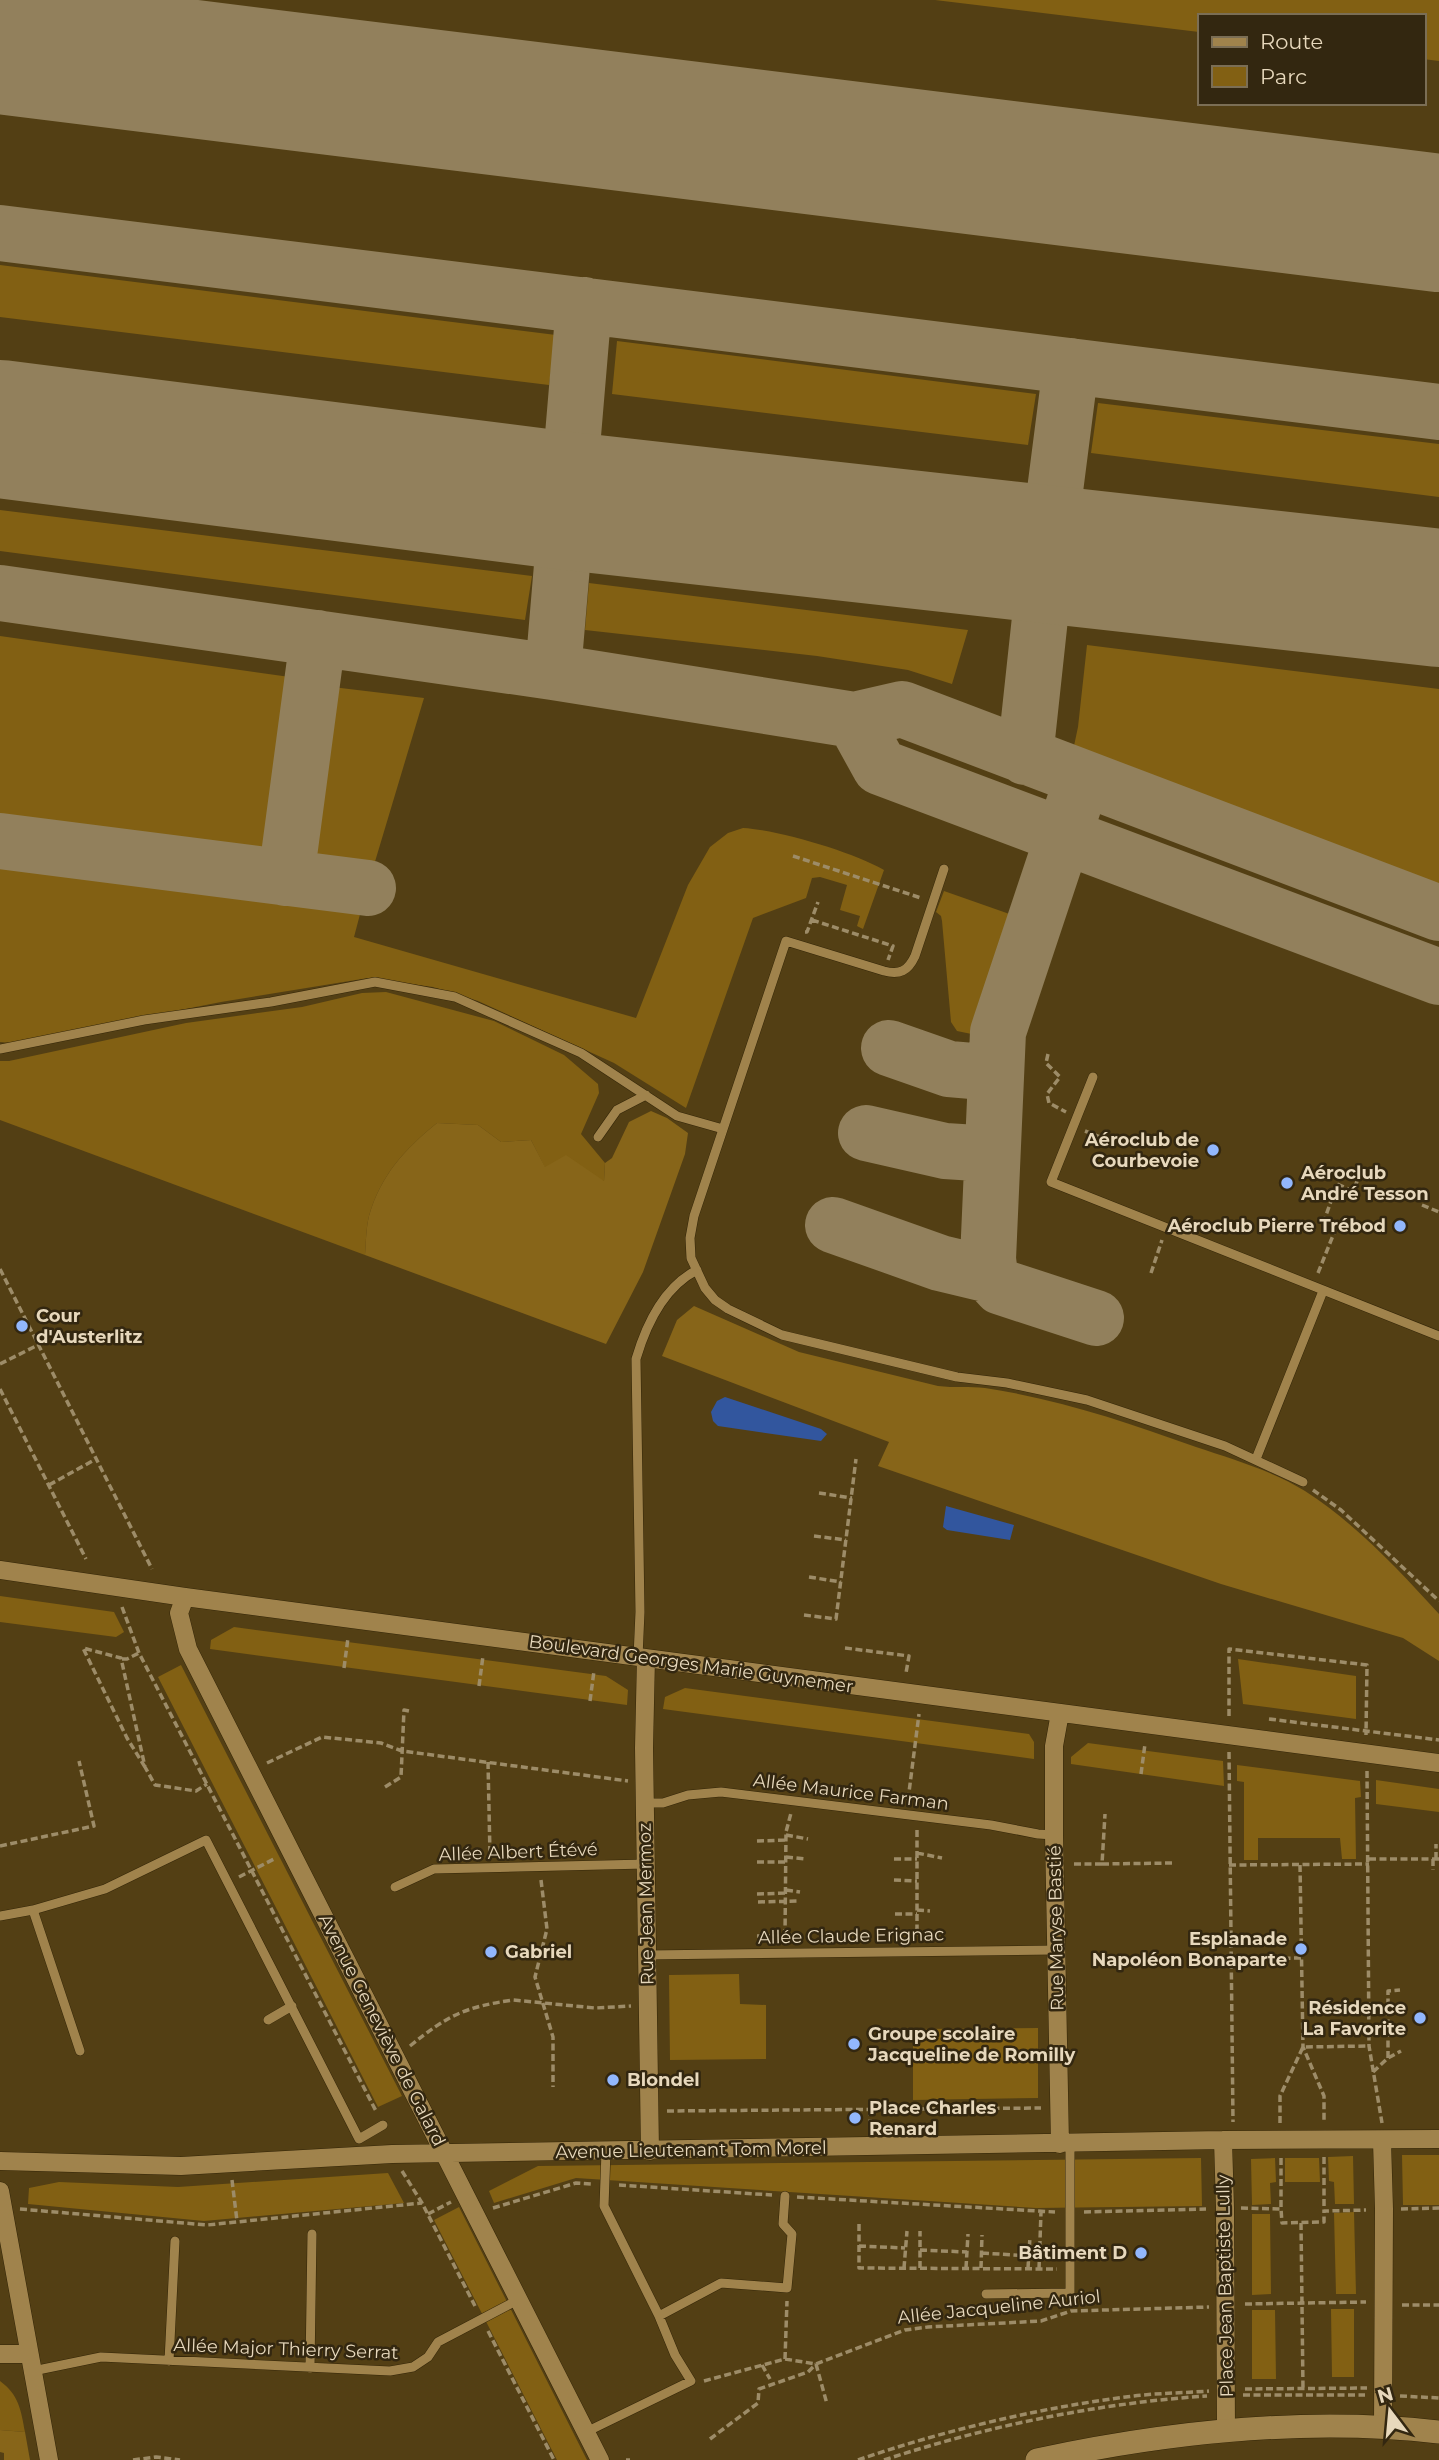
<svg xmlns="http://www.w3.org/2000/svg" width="1439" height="2460" font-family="Montserrat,sans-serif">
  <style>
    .green { fill: #826013 }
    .forest { fill: #876519 }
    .water { fill: #32569e }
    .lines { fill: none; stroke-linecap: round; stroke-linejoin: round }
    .taxiway { stroke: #92805c; stroke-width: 56 }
    .runway { stroke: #92805c; stroke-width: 138 }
    .service-casing { stroke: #342608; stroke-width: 10 }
    .minor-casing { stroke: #342608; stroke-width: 19 }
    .tertiary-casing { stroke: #342608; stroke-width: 24 }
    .path { stroke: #9d8c68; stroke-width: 3.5; stroke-dasharray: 7 3.5; stroke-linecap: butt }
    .service { stroke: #a0834c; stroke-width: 9 }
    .minor { stroke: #a0834c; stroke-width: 18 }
    .tertiary { stroke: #a0834c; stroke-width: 23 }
    .poi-dot { fill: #92b7fd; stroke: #332710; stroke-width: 2.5 }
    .labels { text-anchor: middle; stroke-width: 5; stroke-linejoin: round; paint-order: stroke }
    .poi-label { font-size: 18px; font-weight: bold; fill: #e7d8bc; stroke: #332710; text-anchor: start }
    .street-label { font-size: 18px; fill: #e7d8bc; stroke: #332710 }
  </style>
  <rect width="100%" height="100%" fill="#533f14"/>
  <path class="green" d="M 935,0 L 1439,0 L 1439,61 L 1423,59 L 1423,16 L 1199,16 L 1199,32 Z
    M 0,265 L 556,335 L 549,385 L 0,317 Z
    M 617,341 L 1036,394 L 1028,445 L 612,394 Z
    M 1098,403 L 1439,444 L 1439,497 L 1091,453 Z
    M 0,510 L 532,576 L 525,620 L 0,551 Z
    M 589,583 L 968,630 L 952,684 L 908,670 L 817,656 L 585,630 Z
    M 0,636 L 297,678 L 303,682 L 276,866 L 0,828 Z
    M 1087,645 L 1439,689 L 1439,900 L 1071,760 L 1078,727 Z
    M 324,686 L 424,698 L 371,875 L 301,866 Z
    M 743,828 C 779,830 853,852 884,870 L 863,929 L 857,926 L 860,916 L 840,910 L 847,885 L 820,877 L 812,878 L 806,898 L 753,918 L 686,1108 L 614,1063 L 478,1001 L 433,987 L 368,978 L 221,1002 L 13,1043 L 0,1042 L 0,856 L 363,903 L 354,937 L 636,1018 L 688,885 L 710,847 L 728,833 Z
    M 944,891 L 1021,918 L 992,1008 L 986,1037 L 957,1031 L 951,1022 L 942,921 L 941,916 L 936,912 Z
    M 386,992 L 494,1021 L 564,1055 L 598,1084 L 599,1093 L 581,1134 L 605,1163 L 604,1181 L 545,1168 L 531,1140 L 501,1142 L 478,1125 L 437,1123 C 404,1150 381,1175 369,1216 C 366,1228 366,1243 365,1255 L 0,1120 L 0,1061 L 9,1061 L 186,1023 L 302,1007 L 362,993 Z
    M 0,1596 L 114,1612 L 124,1632 L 116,1637 L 0,1622 Z
    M 234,1627 L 606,1676 L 628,1690 L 627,1705 L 210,1649 L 211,1640 Z
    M 1238,1659 L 1356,1676 L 1356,1719 L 1243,1704 Z
    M 181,1665 L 402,2096 L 378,2107 L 158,1677 Z
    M 685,1688 L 1029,1734 L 1034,1742 L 1034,1759 L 663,1709 L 665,1697 Z
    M 1088,1743 L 1223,1761 L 1224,1786 L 1071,1764 L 1071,1757 Z
    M 1237,1765 L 1360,1781 L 1361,1797 L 1355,1798 L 1356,1859 L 1342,1859 L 1340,1838 L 1258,1838 L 1258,1860 L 1244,1860 L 1244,1782 L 1237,1781 Z
    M 1376,1780 L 1439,1789 L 1439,1812 L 1376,1804 Z
    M 739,1974 L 740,2004 L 766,2005 L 766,2059 L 670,2060 L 669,1975 Z
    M 1038,2028 L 1038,2098 L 913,2100 L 913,2029 Z
    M 1402,2155 L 1439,2155 L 1439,2205 L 1403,2205 Z
    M 1353,2156 L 1354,2204 L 1335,2204 L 1334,2182 L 1329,2181 L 1328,2157 Z
    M 1201,2158 L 1202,2206 L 1036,2208 L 576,2178 L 494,2203 L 489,2191 L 538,2166 Z
    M 1275,2158 L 1276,2182 L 1270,2183 L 1271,2204 L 1252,2205 L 1251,2159 Z
    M 1319,2158 L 1320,2182 L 1285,2182 L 1285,2158 Z
    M 388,2173 L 404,2203 L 204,2221 L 28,2204 L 29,2188 L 59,2182 L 178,2187 Z
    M 459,2207 L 587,2460 L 557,2460 L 434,2220 Z
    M 1354,2212 L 1356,2294 L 1336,2294 L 1334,2213 Z
    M 1252,2214 L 1270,2214 L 1271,2294 L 1252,2295 Z
    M 1331,2309 L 1354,2309 L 1354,2377 L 1332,2377 Z
    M 1252,2310 L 1275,2310 L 1276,2379 L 1252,2379 Z
    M 0,2381 C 19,2395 21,2410 25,2432 L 0,2430 Z"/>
  <path class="forest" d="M 651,1111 L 667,1118 L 688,1133 L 685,1154 L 643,1272 L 606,1344 L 365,1255 C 366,1243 366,1228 369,1216 C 381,1175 404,1150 437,1123 L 478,1125 L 501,1142 L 531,1140 L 545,1167 L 566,1155 L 604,1181 L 605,1163 L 612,1158 L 629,1122 Z
    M 694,1306 L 799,1352 L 938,1386 C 954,1388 970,1386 985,1388 C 1058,1399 1127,1422 1196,1447 C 1232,1459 1273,1471 1305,1491 C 1355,1523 1399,1570 1439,1614 L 1439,1661 L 1403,1638 L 1221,1584 L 878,1466 L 889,1442 L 662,1356 L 677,1320 Z
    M 0,2430 L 25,2432 L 30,2460 L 4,2460 L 4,2453 L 0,2452 Z"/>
  <path class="water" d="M 725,1397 L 821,1429 L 827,1434 L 821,1441 L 718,1426 L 713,1421 L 711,1412 L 717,1401 Z
    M 946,1506 L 1014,1525 L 1010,1540 L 947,1530 L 943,1527 Z"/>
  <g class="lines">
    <path class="taxiway" d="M 0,233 L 1439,412
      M 0,593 L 553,672 L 854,720 L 902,709 L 1439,913
      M 553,672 L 584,305
      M 854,720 L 880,767 L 1439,977
      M 1025,757 L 1047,553 L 1071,366
      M 1075,801 L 998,1032 L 988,1259 L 990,1275 L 1001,1287 L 1096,1318
      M 0,841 L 368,888
      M 286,878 L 318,638
      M 889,1048 L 949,1069 L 996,1073
      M 866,1133 L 945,1151 L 992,1154
      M 833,1225 L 940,1263 L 990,1275"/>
    <path class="runway" d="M 0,45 L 1439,223
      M 0,429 L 568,501 L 1439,598"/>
    <defs>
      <path id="service" d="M 944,869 L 915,956 C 908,971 900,975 884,971 L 786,941 L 694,1216 L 690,1238 L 691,1258 L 705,1288 L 715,1300 L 728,1309 L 782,1335 L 957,1377 L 1007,1383 L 1087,1400 L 1225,1446 L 1303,1482
        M 0,1049 L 144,1020 L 271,1002 L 375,982 L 455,997 L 581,1053 L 677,1116 L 723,1129
        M 1093,1077 L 1051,1182 L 1439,1336
        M 598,1137 L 617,1110 L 646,1095
        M 1256,1459 L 1323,1291
        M 638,1657 L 640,1612 L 636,1359 C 646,1325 664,1287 697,1270
        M 645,1803 L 663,1803 L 688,1795 L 721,1792 L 991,1825 L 1038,1834 L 1054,1835
        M 395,1887 L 434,1869 L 646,1864
        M 33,1910 L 80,2051
        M 0,1916 L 33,1910 L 105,1889 L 206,1840 L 359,2139 L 383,2125
        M 647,1955 L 1056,1950
        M 268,2020 L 292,2006
        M 606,2152 L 604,2206 L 659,2316 L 721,2283 L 787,2288 L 792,2234 L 783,2224 L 785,2196
        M 986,2294 L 1070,2293 L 1070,2144
        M 169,2361 L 175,2241
        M 310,2368 L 312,2234
        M 33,2371 L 101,2357 L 390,2371 L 413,2367 L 428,2357 L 438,2342 L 518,2300
        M 586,2432 L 691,2381 L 675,2355 L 659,2316"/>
      <path id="minor" d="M 0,1570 L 185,1597 L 1439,1763
        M 185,1597 L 179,1613 L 188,1649 L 600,2460
        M 646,1658 L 644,1748 L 650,2151
        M 1060,1713 L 1054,1746 L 1054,1835 L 1060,2144
        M 1223,2140 L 1225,2208 L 1226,2431
        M 1382,2141 L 1384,2209 L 1383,2428
        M 0,2161 L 181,2166 L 392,2154 L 1223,2140 L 1439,2139
        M 0,2191 L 49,2460
        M 0,2354 L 29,2354"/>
      <path id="tertiary" d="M 1037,2460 C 1167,2432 1306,2417 1439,2432"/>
    </defs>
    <use href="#service" class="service-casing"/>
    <use href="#minor" class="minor-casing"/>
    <use href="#tertiary" class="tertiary-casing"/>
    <path class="path" d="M 793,856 L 921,898
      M 812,920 L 893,946 L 888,960
      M 805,932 L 807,932 L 818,902
      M 1048,1054 L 1046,1063 L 1060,1077 L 1047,1094 L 1049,1103 L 1066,1112
      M 1085,1131 L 1113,1142 L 1116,1136
      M 1422,1205 L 1439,1212
      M 1336,1226 L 1324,1221 L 1337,1184 L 1353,1191 L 1363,1167
      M 0,1269 L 152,1569
      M 1151,1273 L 1162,1240
      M 1318,1273 L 1338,1223
      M 0,1364 L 38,1345
      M 0,1389 L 86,1559
      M 49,1485 L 96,1459
      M 1313,1490 L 1341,1510 L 1439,1601
      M 819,1493 L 852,1498
      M 814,1536 L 846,1540
      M 809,1577 L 841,1582
      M 122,1607 L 139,1653 L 377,2113
      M 804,1615 L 836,1619 L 856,1459
      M 845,1648 L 909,1656 L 906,1673
      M 122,1659 L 127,1659 L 139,1653
      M 344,1668 L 348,1638
      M 479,1686 L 483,1656
      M 590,1701 L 594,1671
      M 1229,1716 L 1229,1649 L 1367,1665 L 1366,1735
      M 1269,1719 L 1439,1740
      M 1229,1752 L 1233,2122
      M 488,1762 L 490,1855
      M 267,1763 L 322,1737 L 381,1743 L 402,1751 L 628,1781
      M 145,1767 L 127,1738 L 83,1648 L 121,1658 L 145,1767 L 155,1785 L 196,1791 L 207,1784
      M 1367,1771 L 1369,2046 L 1382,2123
      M 1141,1774 L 1145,1744
      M 385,1787 L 401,1777 L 404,1710 L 409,1711
      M 908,1800 L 919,1714
      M 917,1830 L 917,1933
      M 786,1835 L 808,1839
      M 757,1841 L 786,1840
      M 0,1846 L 94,1826 L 79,1761
      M 917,1853 L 942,1858
      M 786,1857 L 805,1859
      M 894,1859 L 917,1859
      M 1369,1859 L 1439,1859
      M 1433,1859 L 1433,1870
      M 1436,1859 L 1436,1844
      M 757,1862 L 786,1862
      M 1074,1864 L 1102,1864 L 1105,1814
      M 1102,1864 L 1173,1863
      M 1229,1865 L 1369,1864
      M 1300,1865 L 1303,2047 L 1324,2096 L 1324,2121
      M 239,1877 L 276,1858
      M 541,1880 L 547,1929 L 535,1977 L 553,2037 L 553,2087
      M 894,1880 L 917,1881
      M 786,1890 L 800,1892
      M 757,1894 L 786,1893
      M 758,1902 L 800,1901
      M 917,1910 L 930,1911
      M 895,1914 L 917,1914
      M 895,1934 L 934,1933
      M 757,1936 L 800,1935
      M 785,1936 L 786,1832 L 791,1813
      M 1231,1959 L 1302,1958
      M 410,2046 C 448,2015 465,2007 513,2000 L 595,2008 L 631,2006
      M 1388,2058 L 1388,1991 L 1400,1990
      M 1373,2072 L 1388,2058 L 1401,2051
      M 870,2109 L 870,2128
      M 667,2111 L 1041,2108
      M 1280,2123 L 1280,2096 L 1303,2047 L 1369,2046
      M 1324,2157 L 1324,2211
      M 1281,2158 L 1281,2209
      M 402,2171 L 422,2203 L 475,2306
      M 232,2180 L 237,2221
      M 619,2185 L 772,2195
      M 797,2197 L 1055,2212
      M 493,2208 L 576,2183 L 591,2184
      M 1241,2208 L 1281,2209 L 1282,2223 L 1324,2222 L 1324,2211 L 1366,2210
      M 20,2209 L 207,2225 L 422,2203
      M 1401,2209 L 1439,2208
      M 1084,2212 L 1206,2209
      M 428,2214 L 451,2202
      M 1301,2223 L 1303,2389
      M 859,2224 L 859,2268 L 1057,2269
      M 859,2246 L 905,2248
      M 920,2250 L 967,2252
      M 982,2253 L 1029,2256
      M 904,2268 L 907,2231
      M 920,2268 L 920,2231
      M 966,2268 L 968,2234
      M 981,2268 L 982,2235
      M 1028,2268 L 1030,2237
      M 1039,2269 L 1041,2212
      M 1245,2304 L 1366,2302
      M 1402,2305 L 1439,2305
      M 488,2331 L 554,2460
      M 785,2359 L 787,2301
      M 816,2364 L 827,2404
      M 762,2365 L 770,2379
      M 704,2381 L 785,2359 L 816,2364 L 905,2330 L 928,2327 L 1041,2321 L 1071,2311 L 1209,2307
      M 1245,2389 L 1367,2388
      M 1243,2395 L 1365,2395
      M 1400,2396 L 1439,2398
      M 710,2439 L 758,2403 L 759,2389 L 808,2372 L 816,2364
      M 133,2460 L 156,2457 L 180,2460
      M 626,2460 L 630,2460
      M 858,2460 C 945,2430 1043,2407 1134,2396 C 1159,2393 1184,2393 1209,2391
      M 884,2460 C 987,2426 1099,2403 1207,2396"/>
    <use href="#service" class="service"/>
    <use href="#minor" class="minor"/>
    <use href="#tertiary" class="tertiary"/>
  </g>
  <g class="poi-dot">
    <circle cx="1213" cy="1150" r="7"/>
    <circle cx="1287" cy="1183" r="7"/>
    <circle cx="1400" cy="1226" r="7"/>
    <circle cx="22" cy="1326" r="7"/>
    <circle cx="1301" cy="1949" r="7"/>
    <circle cx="491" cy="1952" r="7"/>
    <circle cx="1420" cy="2018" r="7"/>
    <circle cx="854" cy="2044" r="7"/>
    <circle cx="613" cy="2080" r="7"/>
    <circle cx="855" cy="2118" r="7"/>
    <circle cx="1141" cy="2253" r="7"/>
  </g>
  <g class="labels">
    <g class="poi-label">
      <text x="1199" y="1146" text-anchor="end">Aéroclub de<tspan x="1199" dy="21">Courbevoie</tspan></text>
      <text x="1301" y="1179">Aéroclub<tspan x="1301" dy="21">André Tesson</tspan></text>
      <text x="1386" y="1232" text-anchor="end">Aéroclub Pierre Trébod</text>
      <text x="36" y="1322">Cour<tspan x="36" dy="21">d'Austerlitz</tspan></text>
      <text x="1287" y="1945" text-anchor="end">Esplanade<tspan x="1287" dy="21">Napoléon Bonaparte</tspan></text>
      <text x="505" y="1958">Gabriel</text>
      <text x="1406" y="2014" text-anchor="end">Résidence<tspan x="1406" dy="21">La Favorite</tspan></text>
      <text x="868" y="2040">Groupe scolaire<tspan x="868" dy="21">Jacqueline de Romilly</tspan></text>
      <text x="627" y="2086">Blondel</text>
      <text x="869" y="2114">Place Charles<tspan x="869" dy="21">Renard</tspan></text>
      <text x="1127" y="2259" text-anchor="end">Bâtiment D</text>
    </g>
    <g class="street-label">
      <text transform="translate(691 1664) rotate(8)" y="6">Boulevard Georges Marie Guynemer</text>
      <text transform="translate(851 1792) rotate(7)" y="6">Allée Maurice Farman</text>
      <text transform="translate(518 1852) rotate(-2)" y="6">Allée Albert Étévé</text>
      <text transform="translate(646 1904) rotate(-91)" y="6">Rue Jean Mermoz</text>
      <text transform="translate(1056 1928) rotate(-91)" y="6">Rue Maryse Bastié</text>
      <text transform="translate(851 1936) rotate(-1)" y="6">Allée Claude Erignac</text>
      <text transform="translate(382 2030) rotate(63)" y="6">Avenue Geneviève de Galard</text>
      <text transform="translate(691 2150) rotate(-1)" y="6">Avenue Lieutenant Tom Morel</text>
      <text transform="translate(1225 2286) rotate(-91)" y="6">Place Jean Baptiste Lully</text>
      <text transform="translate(999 2307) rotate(-6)" y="6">Allée Jacqueline Auriol</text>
      <text transform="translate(286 2349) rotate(2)" y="6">Allée Major Thierry Serrat</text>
    </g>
  </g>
  <rect x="1198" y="14" width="228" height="91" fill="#332710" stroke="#7b6e55" stroke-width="2"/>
  <rect x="1212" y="37" width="35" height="10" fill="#a0834c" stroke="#7b6e55" stroke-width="2"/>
  <text x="1260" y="49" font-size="21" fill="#e7d8bc">Route</text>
  <rect x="1212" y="66" width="35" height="21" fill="#826013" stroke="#7b6e55" stroke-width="2"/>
  <text x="1260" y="84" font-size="21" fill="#e7d8bc">Parc</text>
  <g transform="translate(1390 2411) rotate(344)" stroke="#332710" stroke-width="5" paint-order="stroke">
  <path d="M0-5L12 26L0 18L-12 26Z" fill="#e7d8bc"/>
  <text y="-10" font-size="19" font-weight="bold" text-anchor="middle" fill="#e7d8bc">N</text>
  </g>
</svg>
